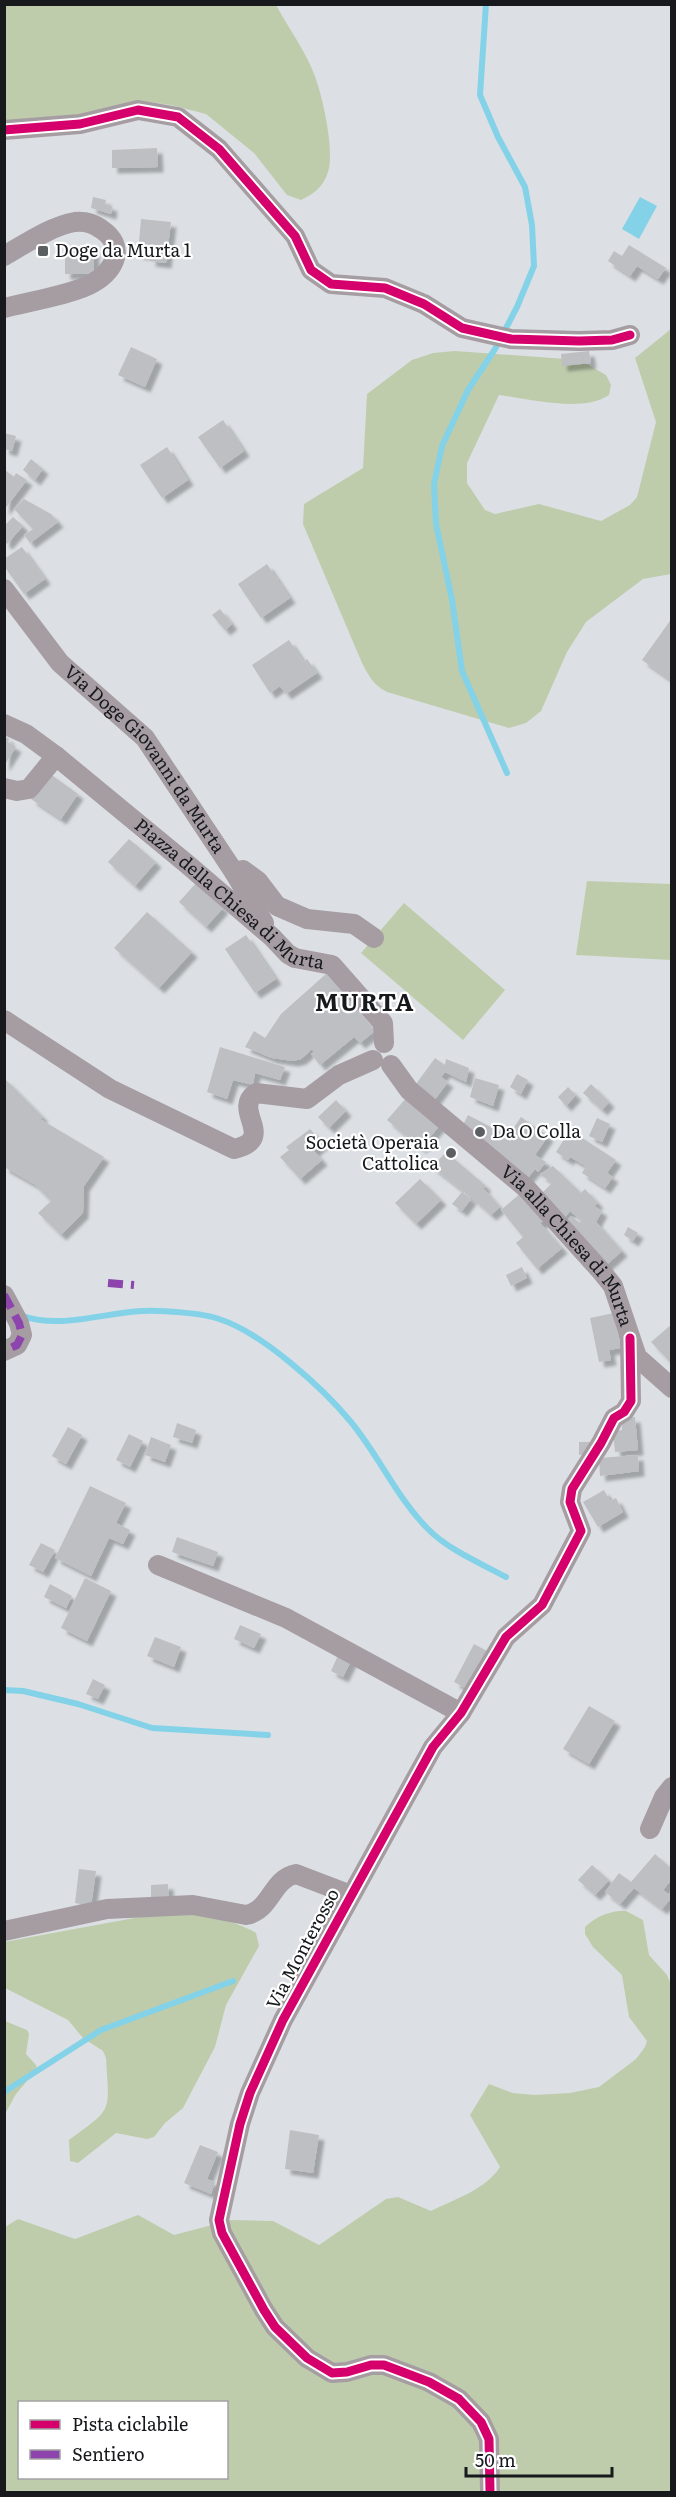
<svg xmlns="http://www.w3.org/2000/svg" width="676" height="2497" font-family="Literata,serif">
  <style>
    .green { fill: #beccac; fill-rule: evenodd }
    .water { fill: #83d2e8 }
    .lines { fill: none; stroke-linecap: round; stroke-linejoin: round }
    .stream { stroke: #83d2e8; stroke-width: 6 }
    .building { fill: #bebfc2; filter: url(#shadow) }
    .minor { stroke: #a69da3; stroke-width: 20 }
    .quiet { stroke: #8e44ad; stroke-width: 8; stroke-dasharray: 15 8; stroke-linecap: butt }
    .cycleway-casing { stroke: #fff; stroke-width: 13 }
    .cycleway { stroke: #d6006c; stroke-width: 9 }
    .poi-dot { fill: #5c5f62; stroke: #fff; stroke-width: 2 }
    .labels { text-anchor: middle; stroke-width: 4.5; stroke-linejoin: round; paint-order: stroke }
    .poi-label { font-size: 18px; fill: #17191c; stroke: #fff; text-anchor: start }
    .street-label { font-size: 18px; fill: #17191c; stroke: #fff }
    .district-label { font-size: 24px; font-weight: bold; letter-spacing: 1.5px; fill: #17191c; stroke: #fff }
  </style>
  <defs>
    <filter id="shadow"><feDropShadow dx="5.5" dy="5.5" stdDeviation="1.5" flood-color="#0004"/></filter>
  </defs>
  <rect width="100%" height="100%" fill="#dce0e4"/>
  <path class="green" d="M 5,5 L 276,5 C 289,29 307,53 316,79 C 323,100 336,155 327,175 C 322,188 313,194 301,200 L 287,195 L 254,153 L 206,114 L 171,105 L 141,101 L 63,118 L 5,126 Z
    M 671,329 L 671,574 L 643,579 L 586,622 L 567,652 L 541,711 L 526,723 L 509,728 L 387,692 C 373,685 369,676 362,663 L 303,524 L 304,504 L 363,468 L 367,394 L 412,360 L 433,353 L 455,351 L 566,359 L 587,364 L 606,375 L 611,385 L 609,395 C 583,413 530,399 499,395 L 467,463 L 467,483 L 485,510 L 495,514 L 539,504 L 601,521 L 630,505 L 637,497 L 656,422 L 635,358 Z
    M 587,881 L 671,884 L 671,960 L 576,955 Z
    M 404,903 L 505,990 L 463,1040 L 361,953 Z
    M 183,1909 L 213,1914 L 251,1930 L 256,1933 L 259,1946 L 226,2005 L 215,2047 L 183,2108 L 165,2123 L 154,2137 L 147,2139 L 116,2133 L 78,2163 L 70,2161 L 69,2140 C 114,2107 109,2113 106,2058 L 103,2051 L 83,2038 L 68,2020 L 5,1988 L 4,1942 Z
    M 619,1911 L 626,1911 L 643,1920 L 649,1955 L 667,1975 L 672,1987 L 671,2492 L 5,2492 L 5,2227 L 18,2219 L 75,2239 L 138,2215 L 174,2235 L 231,2220 L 273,2221 L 319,2245 L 386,2199 L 398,2197 L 431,2211 C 455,2199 485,2190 500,2167 L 470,2115 L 489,2084 L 513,2093 L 534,2095 L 570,2093 L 599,2087 L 636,2059 L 645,2047 L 647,2041 L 629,2017 L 622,1975 L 593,1947 L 585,1934 L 585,1927 C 596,1917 605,1913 619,1911 ZM 20,2402 L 226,2402 L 226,2478 L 20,2478 Z
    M 5,2021 L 27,2030 L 29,2034 L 26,2054 L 36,2065 L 37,2069 L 16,2094 L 5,2114 Z"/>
  <path class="water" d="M 640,197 L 657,206 L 639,239 L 622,229 Z"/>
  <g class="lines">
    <path class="stream" d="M 486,4 L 480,95 L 498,137 L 525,187 L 532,225 L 534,266 L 517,307 L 495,349 L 468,390 L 442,446 L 434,484 L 436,524 L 452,600 L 462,671 L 507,773
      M 20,1315 C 59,1330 102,1313 142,1311 C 160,1310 203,1313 219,1319 C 261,1332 323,1388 351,1422 C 379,1456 397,1498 428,1529 C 447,1549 482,1564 506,1577
      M 4,1690 L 23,1691 L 78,1704 L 152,1728 L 268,1735
      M 4,2092 L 101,2030 L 233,1981"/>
  </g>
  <path class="building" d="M 157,148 L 158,167 L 112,168 L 112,150 Z
    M 93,197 L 106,200 L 105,204 L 112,206 L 111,214 L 91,208 Z
    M 141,219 L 171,222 L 166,263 L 150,261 L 151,255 L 138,254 Z
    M 629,245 L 666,268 L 658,279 L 637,266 L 630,276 L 608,261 L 614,251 L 622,256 Z
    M 94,249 L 94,274 L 65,274 L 65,250 Z
    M 131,347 L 157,359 L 145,387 L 118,375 Z
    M 589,351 L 591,363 L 562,366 L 561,354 Z
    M 223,420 L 244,451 L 220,468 L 198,437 Z
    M 4,433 L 16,436 L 12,451 L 4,449 Z
    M 167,447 L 188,480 L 162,498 L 140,465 Z
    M 31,459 L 43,469 L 35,480 L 23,470 Z
    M 4,469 L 14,477 L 16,473 L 27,480 L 4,510 Z
    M 24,499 L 51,514 L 58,522 L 30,543 L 24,535 L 33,529 L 14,509 Z
    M 13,517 L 23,526 L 7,544 L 4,542 L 4,526 Z
    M 22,547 L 45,579 L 24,594 L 4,566 L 4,559 Z
    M 267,564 L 290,598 L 261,618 L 238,584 Z
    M 220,609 L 232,624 L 225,630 L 212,615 Z
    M 672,618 L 672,681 L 642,660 Z
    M 289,640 L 304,662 L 307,659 L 317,673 L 286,694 L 280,686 L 270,693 L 252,665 Z
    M 4,736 L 9,739 L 8,742 L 16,747 L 4,766 Z
    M 49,773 L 78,794 L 61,819 L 31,799 Z
    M 129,839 L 156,862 L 135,886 L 108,862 Z
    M 196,883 L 223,908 L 206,927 L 179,902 Z
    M 147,912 L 192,952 L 159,988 L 114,948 Z
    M 246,935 L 276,979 L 255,993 L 225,949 Z
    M 327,973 L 375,1031 L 360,1043 L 354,1037 L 320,1065 L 311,1054 L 314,1052 L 312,1049 L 301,1059 L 293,1061 L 272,1058 L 245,1047 L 254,1031 L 265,1038 L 281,1014 Z
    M 220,1047 L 285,1067 L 280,1080 L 255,1073 L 253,1085 L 233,1080 L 227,1099 L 207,1092 Z
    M 435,1058 L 445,1065 L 446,1059 L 469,1068 L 466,1082 L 445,1072 L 441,1077 L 448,1082 L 433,1102 L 413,1088 Z
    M 517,1074 L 528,1080 L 521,1094 L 510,1087 Z
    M 4,1078 L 43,1117 L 40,1119 L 104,1157 L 84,1186 L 83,1213 L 61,1235 L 38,1213 L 51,1201 L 34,1184 L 4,1167 Z
    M 475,1078 L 499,1085 L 493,1106 L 470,1097 Z
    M 591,1084 L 609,1102 L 602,1110 L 583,1093 Z
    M 568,1087 L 576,1095 L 566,1106 L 558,1097 Z
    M 407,1097 L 440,1125 L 421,1148 L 387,1120 Z
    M 336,1100 L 346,1111 L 329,1128 L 318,1117 Z
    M 468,1115 L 508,1136 L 521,1117 L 548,1136 L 535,1155 L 546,1162 L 538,1172 L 535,1169 L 527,1179 L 463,1125 Z
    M 597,1118 L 610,1124 L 602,1142 L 589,1136 Z
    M 310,1129 L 323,1143 L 314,1151 L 322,1160 L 300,1179 L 280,1157 L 289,1150 L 286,1147 Z
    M 570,1130 L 616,1160 L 607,1173 L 613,1177 L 605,1188 L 582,1173 L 586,1166 L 570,1157 L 568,1160 L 556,1152 Z
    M 446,1152 L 486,1186 L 483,1188 L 500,1207 L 491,1215 L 472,1198 L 432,1167 Z
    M 553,1166 L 581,1193 L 585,1189 L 598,1203 L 594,1206 L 602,1211 L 596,1222 L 622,1251 L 602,1269 L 563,1225 L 571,1216 L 580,1223 L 581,1220 L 570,1211 L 563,1220 L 539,1196 L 552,1183 L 540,1174 Z
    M 420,1179 L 441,1200 L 416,1224 L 395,1203 Z
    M 462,1192 L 471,1199 L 462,1211 L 452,1204 Z
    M 522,1192 L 545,1220 L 540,1223 L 562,1248 L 537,1269 L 516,1243 L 523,1237 L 501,1210 Z
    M 628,1227 L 638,1233 L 633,1241 L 624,1235 Z
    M 522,1267 L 527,1278 L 511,1286 L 506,1275 Z
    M 614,1313 L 621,1348 L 609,1350 L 611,1360 L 599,1362 L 590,1318 Z
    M 672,1324 L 672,1364 L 651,1342 Z
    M 635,1417 L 638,1450 L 615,1452 L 613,1431 L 622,1430 L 621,1418 Z
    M 177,1423 L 196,1430 L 192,1443 L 173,1437 Z
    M 68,1427 L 82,1435 L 66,1464 L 52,1456 Z
    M 129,1434 L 143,1441 L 130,1467 L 116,1460 Z
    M 151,1437 L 171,1445 L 165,1462 L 145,1455 Z
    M 579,1442 L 590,1442 L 591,1454 L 579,1455 Z
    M 638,1455 L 639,1471 L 600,1476 L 599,1458 Z
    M 90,1486 L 126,1503 L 116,1523 L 130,1530 L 123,1544 L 109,1538 L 91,1576 L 55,1558 Z
    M 604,1490 L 610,1501 L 616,1498 L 623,1512 L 598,1527 L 583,1502 Z
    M 177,1537 L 218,1552 L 213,1566 L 172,1552 Z
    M 41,1543 L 55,1550 L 43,1572 L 29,1565 Z
    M 85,1578 L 111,1591 L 87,1641 L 61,1628 Z
    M 50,1584 L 72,1596 L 66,1608 L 44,1597 Z
    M 240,1625 L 261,1634 L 254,1648 L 234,1639 Z
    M 155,1637 L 181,1647 L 174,1667 L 147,1656 Z
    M 474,1644 L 491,1653 L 471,1691 L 454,1682 Z
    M 339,1653 L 352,1659 L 343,1677 L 331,1671 Z
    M 93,1679 L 105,1685 L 98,1699 L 86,1694 Z
    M 589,1706 L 615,1721 L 589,1764 L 563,1749 Z
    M 655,1854 L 672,1869 L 672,1879 L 663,1890 L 672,1897 L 662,1909 L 634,1888 L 620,1904 L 605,1892 L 619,1873 L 631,1882 Z
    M 592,1865 L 609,1880 L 595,1895 L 578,1880 Z
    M 79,1869 L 96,1871 L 91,1906 L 75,1903 Z
    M 168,1884 L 169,1899 L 151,1899 L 151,1885 Z
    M 328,1914 L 335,1918 L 320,1944 L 309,1938 L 314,1929 L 318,1931 Z
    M 290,2130 L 319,2135 L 313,2173 L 285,2169 Z
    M 200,2145 L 218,2152 L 207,2179 L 215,2182 L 211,2194 L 184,2183 Z"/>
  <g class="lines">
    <g class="minor">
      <path d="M 4,130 L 80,124 L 138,110 L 178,117 L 219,149 L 295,236 L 311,270 L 331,284 L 385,288 L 424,304 L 462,328 L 511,339 L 579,341 L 612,340 L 630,335"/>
      <path d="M 4,256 C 25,244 51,226 75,222 C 84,221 94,224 101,229 C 127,246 115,270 93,283 C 75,294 27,302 4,308"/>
      <path id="s1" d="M 4,589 L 60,663 L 145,738 L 234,872 L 264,923"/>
      <path id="s2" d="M 4,724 L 26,734 L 56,756 L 187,864 L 272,937 L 288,954 L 295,958 L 332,965 L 383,1023 L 384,1043"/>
      <path d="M 4,788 L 17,791 L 29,789 L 56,756"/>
      <path d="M 234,872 L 243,870 L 258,881 L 277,906 L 307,919 L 354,924 L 374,938"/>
      <path d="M 4,1020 L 110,1089 L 234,1149 C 278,1139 231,1110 256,1093 L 307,1099 L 339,1075 L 373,1060"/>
      <path id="s3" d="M 391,1065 L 409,1090 L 526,1188 L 601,1271 L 613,1286 L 637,1357 L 672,1388"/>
      <path d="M 4,1295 L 19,1323 L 22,1335 L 17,1345 L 4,1351"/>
      <path d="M 158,1565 L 286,1618 L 461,1713"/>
      <path d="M 650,1829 L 664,1797 L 672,1787"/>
      <path d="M 4,1931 L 107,1909 L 193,1905 L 246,1915 C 272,1910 271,1879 296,1874 L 351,1895"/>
      <path d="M 490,2492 L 489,2439 L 481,2422 L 459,2399 L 429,2382 L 384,2365 L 371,2365 L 347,2372 L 332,2373 L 307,2358 L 275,2327 L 264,2310 L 222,2233 L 219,2220 L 240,2124 L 250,2093 L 283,2020 L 433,1747 L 461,1713 L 506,1637 L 542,1605 L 581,1531 L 570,1502 L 572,1489 L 601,1443 L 614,1418 L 624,1412 L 631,1401 L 630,1338"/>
    </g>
    <path class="quiet" d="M 108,1283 L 134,1285
      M 4,1295 L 19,1323 L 22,1335 L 17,1345 L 4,1351"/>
    <defs>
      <path id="cycleway" d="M 4,130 L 80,124 L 138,110 L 178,117 L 219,149 L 295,236 L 311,270 L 331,284 L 385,288 L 424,304 L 462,328 L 511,339 L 579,341 L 612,340 L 630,335
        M 490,2492 L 489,2439 L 481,2422 L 459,2399 L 429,2382 L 384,2365 L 371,2365 L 347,2372 L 332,2373 L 307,2358 L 275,2327 L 264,2310 L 222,2233 L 219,2220 L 240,2124 L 250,2093 L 283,2020 L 433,1747 L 461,1713 L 506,1637 L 542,1605 L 581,1531 L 570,1502 L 572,1489 L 601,1443 L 614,1418 L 624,1412 L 631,1401 L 630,1338"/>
    </defs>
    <use href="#cycleway" class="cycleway-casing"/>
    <use href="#cycleway" class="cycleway"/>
  </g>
  <g class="poi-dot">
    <rect x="37" y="245" width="12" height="12" rx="3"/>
    <circle cx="480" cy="1132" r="6"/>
    <circle cx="451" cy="1153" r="6"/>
  </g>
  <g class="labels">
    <g class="poi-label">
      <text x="55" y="257">Doge da Murta 1</text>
      <text x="492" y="1138">Da O Colla</text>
      <text x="439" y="1149" text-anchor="end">Società Operaia<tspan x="439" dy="21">Cattolica</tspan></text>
    </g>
    <g class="street-label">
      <text dy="6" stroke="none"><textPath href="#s1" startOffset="222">Via Doge Giovanni da Murta</textPath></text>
      <text dy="6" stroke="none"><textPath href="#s2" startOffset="285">Piazza della Chiesa di Murta</textPath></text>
      <text dy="6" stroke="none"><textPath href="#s3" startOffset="255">Via alla Chiesa di Murta</textPath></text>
      <text transform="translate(303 1949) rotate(-62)" y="6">Via Monterosso</text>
    </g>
    <g class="district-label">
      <text x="365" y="1011">MURTA</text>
    </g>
  </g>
  <rect width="676" height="2497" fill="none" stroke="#17191c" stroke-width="12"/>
  <rect x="18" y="2401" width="210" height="78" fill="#ffffff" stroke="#a2a3a4" stroke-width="1.5"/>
  <rect x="30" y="2420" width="30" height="9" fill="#d6006c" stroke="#a2a3a4" stroke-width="1.5"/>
  <text x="72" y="2431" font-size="18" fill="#17191c">Pista ciclabile</text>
  <rect x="30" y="2450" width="30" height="9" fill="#8e44ad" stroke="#a2a3a4" stroke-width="1.5"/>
  <text x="72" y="2461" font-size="18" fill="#17191c">Sentiero</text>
  <path d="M466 2467v9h146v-9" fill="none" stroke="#17191c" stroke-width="3"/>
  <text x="475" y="2467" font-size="18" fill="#17191c" stroke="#ffffff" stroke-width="4.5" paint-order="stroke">50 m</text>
</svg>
